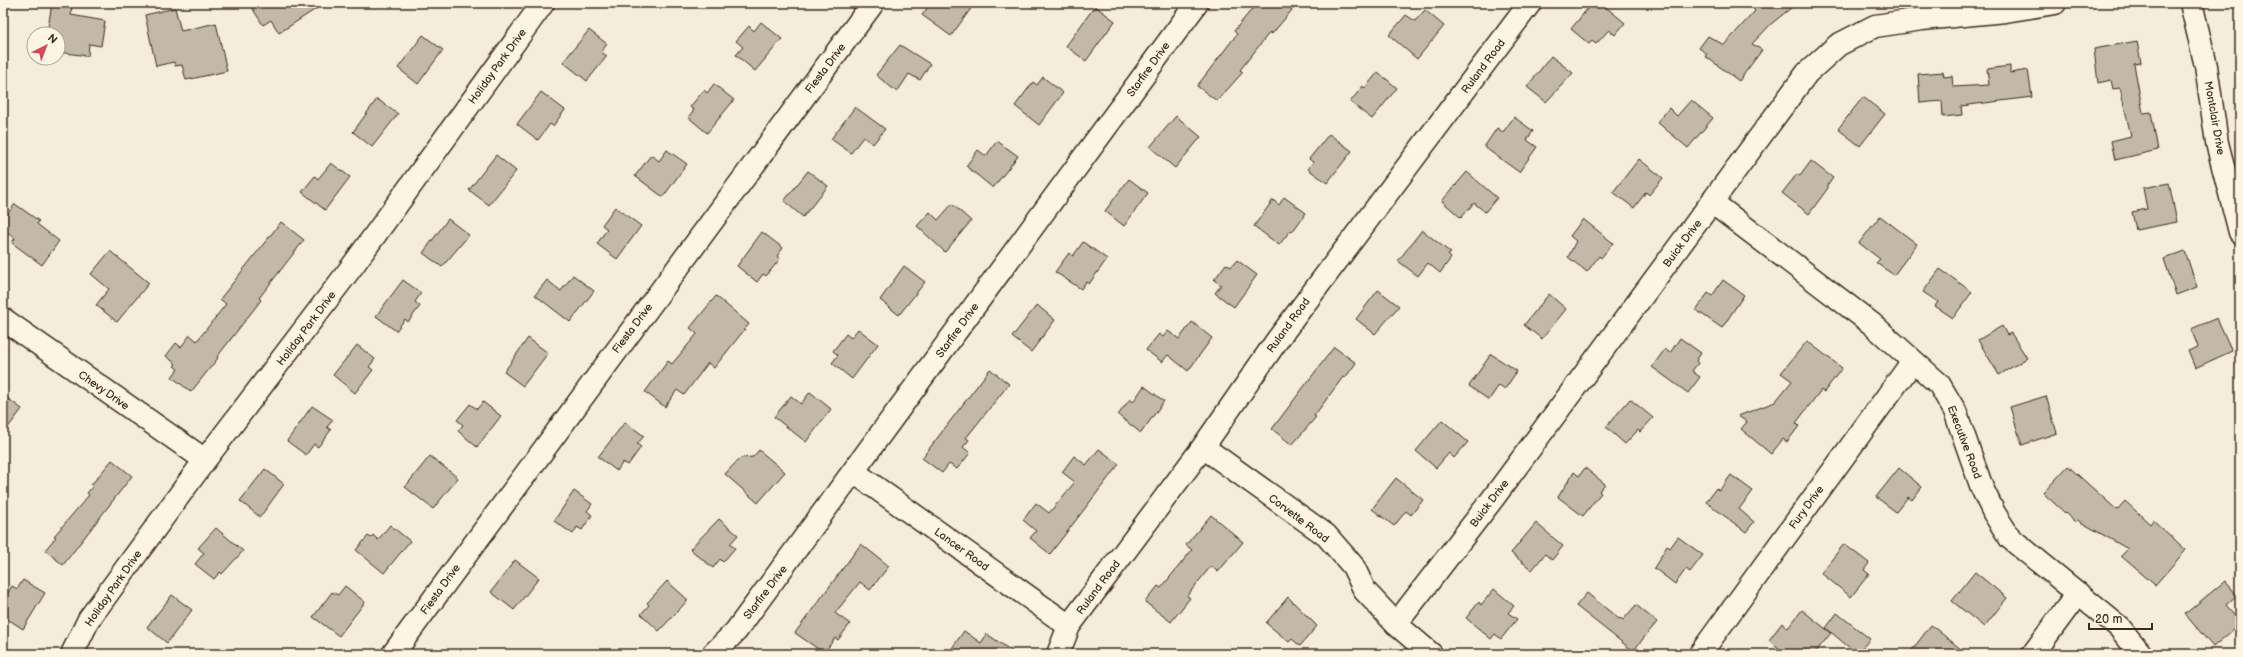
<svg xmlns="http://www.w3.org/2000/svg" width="2243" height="657" font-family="'Balsamiq Sans',sans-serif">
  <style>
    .building { fill: #c3b9aa; stroke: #3b2a1e }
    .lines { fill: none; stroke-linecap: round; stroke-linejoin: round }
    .minor-casing { stroke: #3b2a1e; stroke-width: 25 }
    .minor { stroke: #fcf5e5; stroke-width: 22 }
    .labels { text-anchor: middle; stroke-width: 3; stroke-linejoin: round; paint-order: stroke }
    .street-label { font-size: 11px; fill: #3b2a1e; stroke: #fcf5e5 }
  </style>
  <rect width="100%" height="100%" fill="#f4eddd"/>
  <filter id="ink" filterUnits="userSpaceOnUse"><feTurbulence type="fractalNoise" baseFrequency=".025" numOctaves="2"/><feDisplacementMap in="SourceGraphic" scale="8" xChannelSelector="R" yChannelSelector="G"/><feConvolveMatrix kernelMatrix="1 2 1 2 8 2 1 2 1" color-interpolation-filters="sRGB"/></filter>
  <g filter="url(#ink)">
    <path class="building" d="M 52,3 L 72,6 L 71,15 L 105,21 L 101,46 L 89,44 L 88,56 L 58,52 L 58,34 L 47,34 Z
      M 249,3 L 325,3 L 279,33 L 271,20 L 263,25 Z
      M 931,3 L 975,3 L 951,36 L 922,15 Z
      M 1257,3 L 1283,3 L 1292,10 L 1272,34 L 1270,32 L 1240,70 L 1243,72 L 1217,101 L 1197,86 L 1237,34 L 1234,31 Z
      M 1592,3 L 1601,3 L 1625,23 L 1615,35 L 1609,30 L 1607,32 L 1596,44 L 1592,41 L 1589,44 L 1571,29 Z
      M 1749,3 L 1797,3 L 1771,24 L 1752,44 L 1762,50 L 1739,81 L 1705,56 L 1707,54 L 1699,48 L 1708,36 L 1724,45 L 1755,11 Z
      M 1095,6 L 1115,21 L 1086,61 L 1066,46 Z
      M 175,8 L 181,31 L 216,23 L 227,71 L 186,80 L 182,65 L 175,66 L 174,62 L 156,66 L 145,15 Z
      M 1425,10 L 1444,26 L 1417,59 L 1389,35 L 1406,15 L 1415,21 Z
      M 761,22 L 782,39 L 755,71 L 736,55 L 743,47 L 736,41 L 749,26 L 754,31 Z
      M 589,30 L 607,44 L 601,52 L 607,56 L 587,81 L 563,62 Z
      M 423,35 L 443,50 L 418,84 L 398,68 Z
      M 2137,41 L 2141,63 L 2134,64 L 2143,113 L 2151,112 L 2158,150 L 2115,160 L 2111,141 L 2131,136 L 2120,88 L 2113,89 L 2111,80 L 2098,83 L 2094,49 Z
      M 900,45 L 930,64 L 920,80 L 909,74 L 897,92 L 876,75 Z
      M 1551,56 L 1573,73 L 1546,102 L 1527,87 Z
      M 2010,66 L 2010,73 L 2028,70 L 2032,97 L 1961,106 L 1962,115 L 1943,117 L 1942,101 L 1920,103 L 1918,74 L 1943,72 L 1944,77 L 1952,76 L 1953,87 L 1989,85 L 1987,69 Z
      M 1378,72 L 1397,88 L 1372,119 L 1350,102 L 1363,86 L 1365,88 Z
      M 1043,77 L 1063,93 L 1039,125 L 1015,106 L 1033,82 L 1037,85 Z
      M 714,84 L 734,100 L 707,133 L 688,117 L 694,110 L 690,107 L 704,90 L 707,93 Z
      M 541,92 L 565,110 L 553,126 L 550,124 L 538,140 L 517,124 Z
      M 1863,97 L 1885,114 L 1860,146 L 1838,129 Z
      M 377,99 L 398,114 L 372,147 L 353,132 Z
      M 1691,100 L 1713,118 L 1688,148 L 1657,122 L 1669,108 L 1677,116 Z
      M 855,107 L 885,129 L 873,144 L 863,137 L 851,153 L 831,139 Z
      M 1176,116 L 1201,137 L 1175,168 L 1150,147 Z
      M 1514,117 L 1533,131 L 1527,140 L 1537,147 L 1519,172 L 1484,147 L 1497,128 L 1503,132 Z
      M 1329,134 L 1352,151 L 1327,183 L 1308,169 L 1313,162 L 1309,159 Z
      M 997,141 L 1018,156 L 993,188 L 966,166 L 978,150 L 986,156 Z
      M 667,150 L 687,164 L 663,197 L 635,176 L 651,155 L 659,161 Z
      M 496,155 L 516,171 L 489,205 L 469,190 Z
      M 1639,159 L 1663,178 L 1649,195 L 1646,192 L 1634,208 L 1613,192 Z
      M 1811,161 L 1833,178 L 1828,185 L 1828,188 L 1809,214 L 1782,193 L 1797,174 L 1800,176 Z
      M 331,163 L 350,177 L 325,210 L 302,192 L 315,176 L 318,179 Z
      M 808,171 L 828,186 L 803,217 L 784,201 Z
      M 1467,172 L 1497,198 L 1485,212 L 1474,203 L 1461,218 L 1442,201 Z
      M 1129,179 L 1148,193 L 1124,226 L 1105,211 Z
      M 2169,183 L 2177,222 L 2136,230 L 2132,212 L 2147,209 L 2143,188 Z
      M 1284,197 L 1306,213 L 1292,232 L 1290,231 L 1279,245 L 1254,226 L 1273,200 L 1279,205 Z
      M 15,204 L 39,221 L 37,224 L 59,241 L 42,265 L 12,243 L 15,238 L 3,229 L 3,220 Z
      M 952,204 L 971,221 L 945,252 L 917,226 L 930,212 L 938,220 Z
      M 615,207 L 641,226 L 617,259 L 597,244 L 607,229 L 602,225 Z
      M 1880,216 L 1917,244 L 1894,275 L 1876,263 L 1880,259 L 1859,243 Z
      M 448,219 L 469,235 L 442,267 L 423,253 Z
      M 1583,219 L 1613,243 L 1601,258 L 1599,256 L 1587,272 L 1568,257 L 1576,241 L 1570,236 Z
      M 281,222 L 304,240 L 259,298 L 261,300 L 217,357 L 218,358 L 191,392 L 172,377 L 178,369 L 174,366 L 176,364 L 166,356 L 176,343 L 181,347 L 190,335 L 197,341 L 226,304 L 220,299 Z
      M 1422,230 L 1451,253 L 1448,255 L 1451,258 L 1440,273 L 1428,263 L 1418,276 L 1398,261 Z
      M 762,232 L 783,248 L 777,256 L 780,259 L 766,276 L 763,274 L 757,282 L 737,266 Z
      M 1083,242 L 1107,259 L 1089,284 L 1086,282 L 1081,289 L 1055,272 L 1069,253 L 1073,256 Z
      M 110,251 L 149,283 L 117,322 L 96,305 L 109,289 L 91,274 Z
      M 2185,251 L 2197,287 L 2176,295 L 2164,259 Z
      M 1237,260 L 1257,275 L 1234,307 L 1215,293 L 1221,285 L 1214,280 L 1226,264 L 1231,267 Z
      M 904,266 L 925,282 L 899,315 L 880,300 Z
      M 1940,269 L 1972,292 L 1953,318 L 1935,306 L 1938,302 L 1923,292 Z
      M 573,275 L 594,291 L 570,322 L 535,295 L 547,280 L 561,291 Z
      M 403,280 L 421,293 L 415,302 L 420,306 L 408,322 L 405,319 L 396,331 L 376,316 Z
      M 1723,280 L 1744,295 L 1722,328 L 1696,310 L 1708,293 L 1712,296 Z
      M 1378,290 L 1399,306 L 1375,334 L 1356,319 Z
      M 1549,294 L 1566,309 L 1542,339 L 1524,325 Z
      M 716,296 L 749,324 L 714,368 L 708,363 L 684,395 L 677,390 L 665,407 L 645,392 L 668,361 L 672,364 L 697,334 L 690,328 Z
      M 1037,305 L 1055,320 L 1031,352 L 1012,337 Z
      M 2217,318 L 2232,351 L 2195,368 L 2188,351 L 2198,347 L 2191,329 Z
      M 1192,322 L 1212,338 L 1188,371 L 1168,355 L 1162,362 L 1146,350 L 1159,334 L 1163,337 L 1168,331 L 1179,339 Z
      M 2002,326 L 2007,335 L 2011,333 L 2027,358 L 1999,375 L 1978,340 Z
      M 858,329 L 878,344 L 852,379 L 832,363 L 838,355 L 833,351 L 846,334 L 851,338 Z
      M 528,338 L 548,353 L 523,386 L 504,372 Z
      M 1680,338 L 1701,353 L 1696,361 L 1698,363 L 1692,371 L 1700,377 L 1688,393 L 1652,367 L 1665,349 L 1670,353 Z
      M 1807,341 L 1842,368 L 1824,392 L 1821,390 L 1796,423 L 1799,426 L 1787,442 L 1783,439 L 1771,454 L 1741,429 L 1747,422 L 1738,416 L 1775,402 L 1792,381 L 1781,373 Z
      M 357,345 L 375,359 L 369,367 L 373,370 L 355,393 L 333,375 Z
      M 1334,347 L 1356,363 L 1345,378 L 1343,377 L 1314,416 L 1316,417 L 1292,445 L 1272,429 Z
      M 1491,354 L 1517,371 L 1505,389 L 1499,385 L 1489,400 L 1469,386 Z
      M 990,369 L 1009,384 L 966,438 L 969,440 L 963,447 L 970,453 L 957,469 L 949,464 L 942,473 L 922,458 Z
      M 1144,386 L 1164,401 L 1141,433 L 1118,415 L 1130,399 L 1133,402 Z
      M 810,392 L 831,409 L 806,442 L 774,417 L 791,396 L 801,404 Z
      M 3,395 L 22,409 L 3,434 Z
      M 2046,396 L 2057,433 L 2022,445 L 2010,407 Z
      M 1630,399 L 1653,418 L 1640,432 L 1638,430 L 1625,444 L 1606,427 Z
      M 483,402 L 501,416 L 477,447 L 458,431 L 463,425 L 457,420 L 470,404 L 477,409 Z
      M 312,406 L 333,420 L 327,427 L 331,430 L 318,447 L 314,444 L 306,455 L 287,441 Z
      M 1442,420 L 1468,442 L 1454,458 L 1449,453 L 1436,468 L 1416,451 Z
      M 625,422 L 644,436 L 637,444 L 641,447 L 628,465 L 623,462 L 617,471 L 598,457 Z
      M 1099,449 L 1119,464 L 1050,554 L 1030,538 L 1036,531 L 1023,520 L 1036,503 L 1049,513 L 1075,482 L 1062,472 L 1074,456 L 1086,465 Z
      M 759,450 L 785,472 L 758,503 L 725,474 L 740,458 L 753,457 Z
      M 430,456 L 458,478 L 433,509 L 405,487 Z
      M 112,460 L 132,476 L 63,565 L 45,550 L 56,537 L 54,536 L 89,495 L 87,493 L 93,486 L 91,485 Z
      M 2068,466 L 2117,510 L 2125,501 L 2150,524 L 2153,520 L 2186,550 L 2155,585 L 2121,556 L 2128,549 L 2077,520 L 2075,522 L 2043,493 Z
      M 1585,468 L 1605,484 L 1599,491 L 1601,493 L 1583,516 L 1558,497 L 1574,472 L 1579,476 Z
      M 1899,468 L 1922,487 L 1912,500 L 1908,497 L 1896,512 L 1876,497 Z
      M 265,469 L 284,484 L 260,517 L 240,501 Z
      M 1731,475 L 1753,491 L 1739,509 L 1754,522 L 1746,532 L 1706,502 L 1716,488 L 1719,491 Z
      M 1396,478 L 1423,500 L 1411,515 L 1406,511 L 1394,526 L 1372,509 Z
      M 574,491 L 592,504 L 587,511 L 592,515 L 582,530 L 577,527 L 573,534 L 554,521 Z
      M 1211,515 L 1243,542 L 1218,572 L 1211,566 L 1187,596 L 1190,598 L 1171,622 L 1145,602 L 1158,586 L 1161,588 L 1192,550 L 1186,545 Z
      M 719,519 L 738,535 L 730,544 L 735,548 L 723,562 L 720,559 L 713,568 L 690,549 Z
      M 1536,523 L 1563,546 L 1552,560 L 1545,554 L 1532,570 L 1511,553 Z
      M 390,525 L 410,541 L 384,573 L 356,550 L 368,536 L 371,538 L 373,535 L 378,540 Z
      M 216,528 L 243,551 L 222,574 L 220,572 L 214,579 L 195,564 L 204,553 L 198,548 Z
      M 1678,537 L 1703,555 L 1690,572 L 1686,569 L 1675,584 L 1654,568 L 1667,546 L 1670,548 Z
      M 861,544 L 889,566 L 870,590 L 860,582 L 835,613 L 850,624 L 838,640 L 835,638 L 824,653 L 795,633 Z
      M 1844,544 L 1869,563 L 1864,570 L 1869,574 L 1851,597 L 1821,573 Z
      M 515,560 L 539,578 L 514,610 L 491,592 Z
      M 1975,572 L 2007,598 L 1984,627 L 1952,601 Z
      M 23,580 L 45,593 L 23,629 L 3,616 L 3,601 L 12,586 L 17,589 Z
      M 667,581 L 688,600 L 659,631 L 641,614 L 649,605 L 647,603 Z
      M 2225,581 L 2237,595 L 2226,605 L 2240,621 L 2240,624 L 2213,647 L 2185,614 Z
      M 345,586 L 365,602 L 339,636 L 313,617 L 332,592 L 338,595 Z
      M 1494,589 L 1514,606 L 1508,613 L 1517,619 L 1501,639 L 1495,634 L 1491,639 L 1466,618 L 1479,602 L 1481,605 Z
      M 1587,593 L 1619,619 L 1620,618 L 1623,620 L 1636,605 L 1657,622 L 1633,651 L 1576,606 Z
      M 172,595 L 192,610 L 167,643 L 147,627 Z
      M 1288,597 L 1317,626 L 1300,646 L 1292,639 L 1289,642 L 1266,623 Z
      M 1802,610 L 1831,633 L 1814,654 L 1786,654 L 1769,640 L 1782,623 L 1788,628 Z
      M 1837,613 L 1870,639 L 1857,654 L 1826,628 Z
      M 1931,625 L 1967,654 L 1909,654 Z
      M 964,631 L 981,643 L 987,634 L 1016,654 L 961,654 L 952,648 Z"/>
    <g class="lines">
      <defs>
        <path id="minor" d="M 2191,3 L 2206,66 L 2217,143 L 2240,232
          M 1713,203 L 1872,324 L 1939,384 L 1955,411 L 1982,488 L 1994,513 L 2010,538 L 2119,627 L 2141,654
          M 3,319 L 205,460
          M 1203,447 L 1326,535 L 1353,566 L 1365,591 L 1396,624 L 1431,654
          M 854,472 L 1069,626
          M 1396,624 L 1494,497 L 1807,73 L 1838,45 L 1875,26 L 1922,19 L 2005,11 L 2055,3
          M 72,654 L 89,619 L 205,460 L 351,268 L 543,3
          M 393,654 L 873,3
          M 713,654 L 736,631 L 1197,3
          M 1058,654 L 1069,626 L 1203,447 L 1278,339 L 1530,3
          M 1700,654 L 1913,361
          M 2033,654 L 2078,593"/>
      </defs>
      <use href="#minor" class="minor-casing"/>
      <use href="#minor" class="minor"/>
    </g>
  </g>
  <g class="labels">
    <g class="street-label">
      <text transform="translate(497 66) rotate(-54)" y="4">Holiday Park Drive</text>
      <text transform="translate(1483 66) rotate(-53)" y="4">Ruland Road</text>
      <text transform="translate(825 68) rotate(-53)" y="4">Fiesta Drive</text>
      <text transform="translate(1148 69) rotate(-54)" y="4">Starfire Drive</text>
      <text transform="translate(2215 118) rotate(80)" y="4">Montclair Drive</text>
      <text transform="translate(1682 243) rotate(-53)" y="4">Buick Drive</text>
      <text transform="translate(1288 325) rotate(-54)" y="4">Ruland Road</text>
      <text transform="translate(306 328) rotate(-53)" y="4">Holiday Park Drive</text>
      <text transform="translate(632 328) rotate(-53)" y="4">Fiesta Drive</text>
      <text transform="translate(957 330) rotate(-54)" y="4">Starfire Drive</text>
      <text transform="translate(104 390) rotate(35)" y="4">Chevy Drive</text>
      <text transform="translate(1965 442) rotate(69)" y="4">Executive Road</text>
      <text transform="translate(1489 503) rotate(-53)" y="4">Buick Drive</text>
      <text transform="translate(1806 507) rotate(-54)" y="4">Fury Drive</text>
      <text transform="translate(1299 518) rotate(37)" y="4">Corvette Road</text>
      <text transform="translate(962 549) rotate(36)" y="4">Lancer Road</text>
      <text transform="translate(1098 587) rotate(-53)" y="4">Ruland Road</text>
      <text transform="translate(113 588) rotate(-55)" y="4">Holiday Park Drive</text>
      <text transform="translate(440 589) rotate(-54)" y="4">Fiesta Drive</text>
      <text transform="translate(765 592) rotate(-53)" y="4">Starfire Drive</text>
    </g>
  </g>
  <rect width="2243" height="657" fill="none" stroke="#fcf5e5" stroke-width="16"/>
  <rect x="8" y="8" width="2227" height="641" fill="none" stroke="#3b2a1e" stroke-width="1.5" filter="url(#ink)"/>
  <g transform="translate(46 46) rotate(42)"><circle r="19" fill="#fcf5e5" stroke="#afa495"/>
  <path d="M0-3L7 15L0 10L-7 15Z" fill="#d1495b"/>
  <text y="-6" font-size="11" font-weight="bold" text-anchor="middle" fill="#3b2a1e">N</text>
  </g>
  <path d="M2089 623v6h63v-6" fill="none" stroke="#3b2a1e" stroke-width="2"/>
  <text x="2095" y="623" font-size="12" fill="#3b2a1e" stroke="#fcf5e5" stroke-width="3" paint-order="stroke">20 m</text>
</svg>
